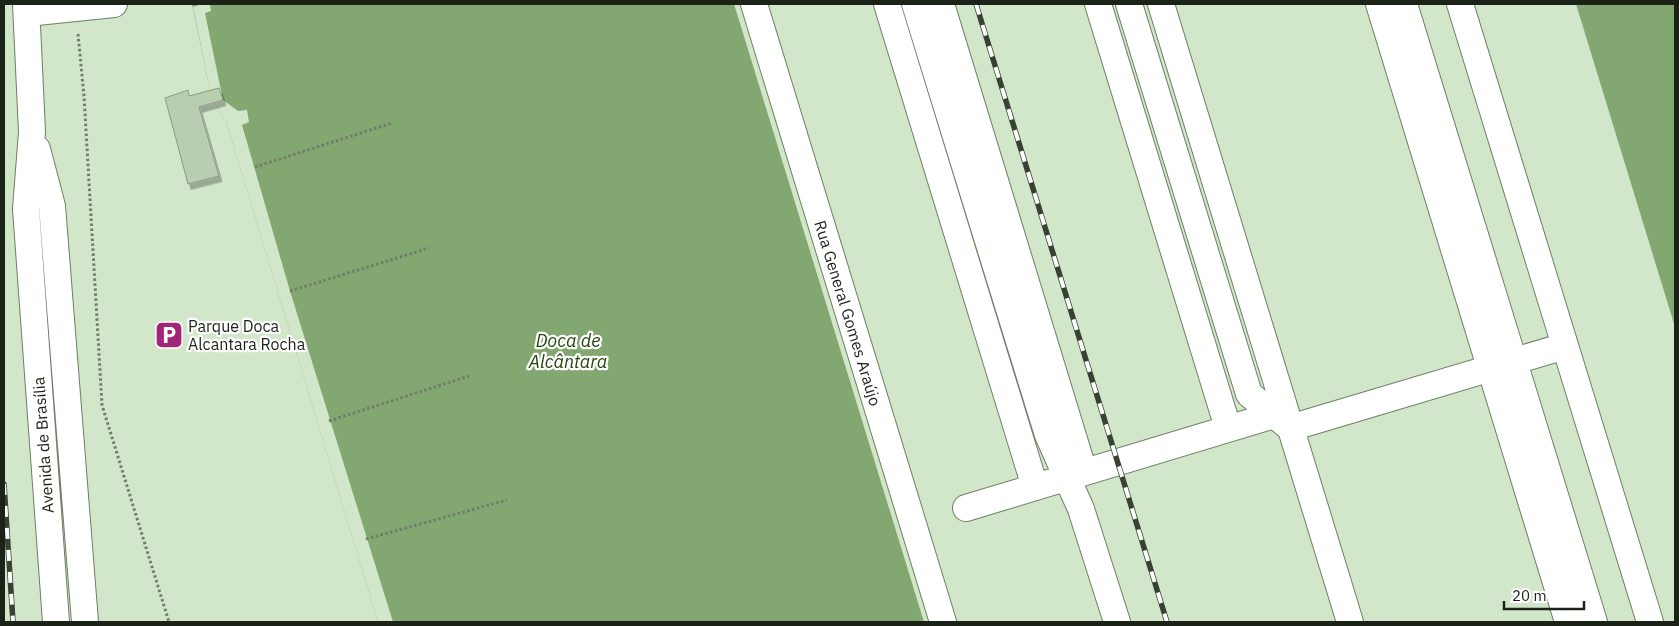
<svg xmlns="http://www.w3.org/2000/svg" width="1679" height="626" font-family="'IBM Plex Sans',sans-serif">
  <style>
    .water { fill: #83a771 }
    .pier { fill: #d2e7c9 }
    .building { fill: #b9cdb0; stroke: #899c81; filter: url(#shadow) }
    .lines { fill: none; stroke-linecap: round; stroke-linejoin: round }
    .minor-casing { stroke: #6d7f64; stroke-width: 28 }
    .path { stroke: #6f7d69; stroke-width: 3; stroke-dasharray: 2.5 2.5; stroke-linecap: butt }
    .minor { stroke: #fff; stroke-width: 26 }
    .rail-casing { stroke: #384133; stroke-width: 5.5 }
    .rail { stroke: #fff; stroke-width: 4; stroke-dasharray: 11; stroke-linecap: butt }
    .labels { text-anchor: middle; stroke-width: 4.5; stroke-linejoin: round; paint-order: stroke }
    .street-label { font-size: 16px; fill: #1b2217; stroke: #fff }
    .poi-label { font-size: 16px; fill: #1b2217; stroke: #fff; text-anchor: start }
    .water-label { font-size: 18px; font-style: italic; fill: #23450d; stroke: #fff }
  </style>
  <defs>
    <filter id="shadow"><feDropShadow dx="3" dy="5.5" stdDeviation="0" flood-color="#0004"/></filter>
  </defs>
  <rect width="100%" height="100%" fill="#d2e7c9"/>
  <path class="water" d="M 192,4 L 734,4 L 924,622 L 378,622 L 226,121 L 214,103 L 210,90 Z
    M 1576,4 L 1675,4 L 1675,327 Z"/>
  <path class="pier" d="M 202,4 L 210,4 L 211,11 L 205,13 L 223,100 L 238,111 L 247,110 L 249,122 L 242,125 L 290,291 L 393,622 L 378,622 L 226,121 L 214,103 L 210,90 L 193,7 Z"/>
  <path class="building" d="M 219,88 L 223,100 L 199,107 L 219,176 L 188,184 L 165,98 L 188,90 L 189,96 Z"/>
  <g class="lines">
    <defs>
      <path id="minor" d="M 26,4 L 32,132 L 26,209 L 56,622
        M 754,4 L 943,622
        M 887,4 L 1035,487
        M 915,4 L 1048,435 L 1081,509 L 1117,622
        M 941,4 L 1084,472
        M 1098,4 L 1228,428
        M 1129,4 L 1249,394 L 1290,428 L 1565,346
        M 1161,4 L 1350,622
        M 1379,4 L 1568,622
        M 1404,4 L 1594,622
        M 1460,4 L 1650,622
        M 27,13 L 114,4
        M 37,149 L 52,206 L 85,622
        M 966,508 L 1274,415"/>
    </defs>
    <use href="#minor" class="minor-casing"/>
    <path class="path" d="M 78,34 L 84,96 L 102,405 L 169,622
      M 255,167 L 392,123
      M 290,291 L 429,248
      M 329,421 L 469,376
      M 366,539 L 507,500"/>
    <use href="#minor" class="minor"/>
    <defs>
      <path id="rail" d="M 976,4 L 1167,622
        M 4,484 L 13,622"/>
    </defs>
    <use href="#rail" class="rail-casing"/>
    <use href="#rail" class="rail"/>
  </g>
  <defs>
    <symbol id="parking-square" viewBox="-11 -11 22 22"><rect x="-9" y="-9" width="18" height="18" rx="4" fill="#a32577" stroke="#fff"/><path d="M-3.5-5.5H1a3.5 3.5 0 0 1 0 7H-1V5.5H-3.5ZM-1-3.4V-.6H.8a1.4 1.4 0 0 0 0-2.8Z" fill="#fff"/></symbol>
  </defs>
  <g fill-rule="evenodd">
    <use href="#parking-square" x="153" y="319" width="32" height="32"/>
  </g>
  <g class="labels">
    <g class="street-label">
      <text transform="translate(848 313) rotate(73)" y="6">Rua General Gomes Araújo</text>
      <text transform="translate(43 445) rotate(-94)" y="6">Avenida de Brasília</text>
    </g>
    <g class="poi-label">
      <text x="188" y="332">Parque Doca<tspan x="188" dy="18">Alcantara Rocha</tspan></text>
    </g>
    <g class="water-label">
      <text x="568" y="347">Doca de<tspan x="568" dy="21">Alcântara</tspan></text>
    </g>
  </g>
  <rect width="1679" height="626" fill="none" stroke="#1b2217" stroke-width="10"/>
  <path d="M1504 601v8h80v-8" fill="none" stroke="#1b2217" stroke-width="2.5"/>
  <text x="1512" y="601" font-size="15" fill="#1b2217" stroke="#ffffff" stroke-width="4" paint-order="stroke">20 m</text>
</svg>
